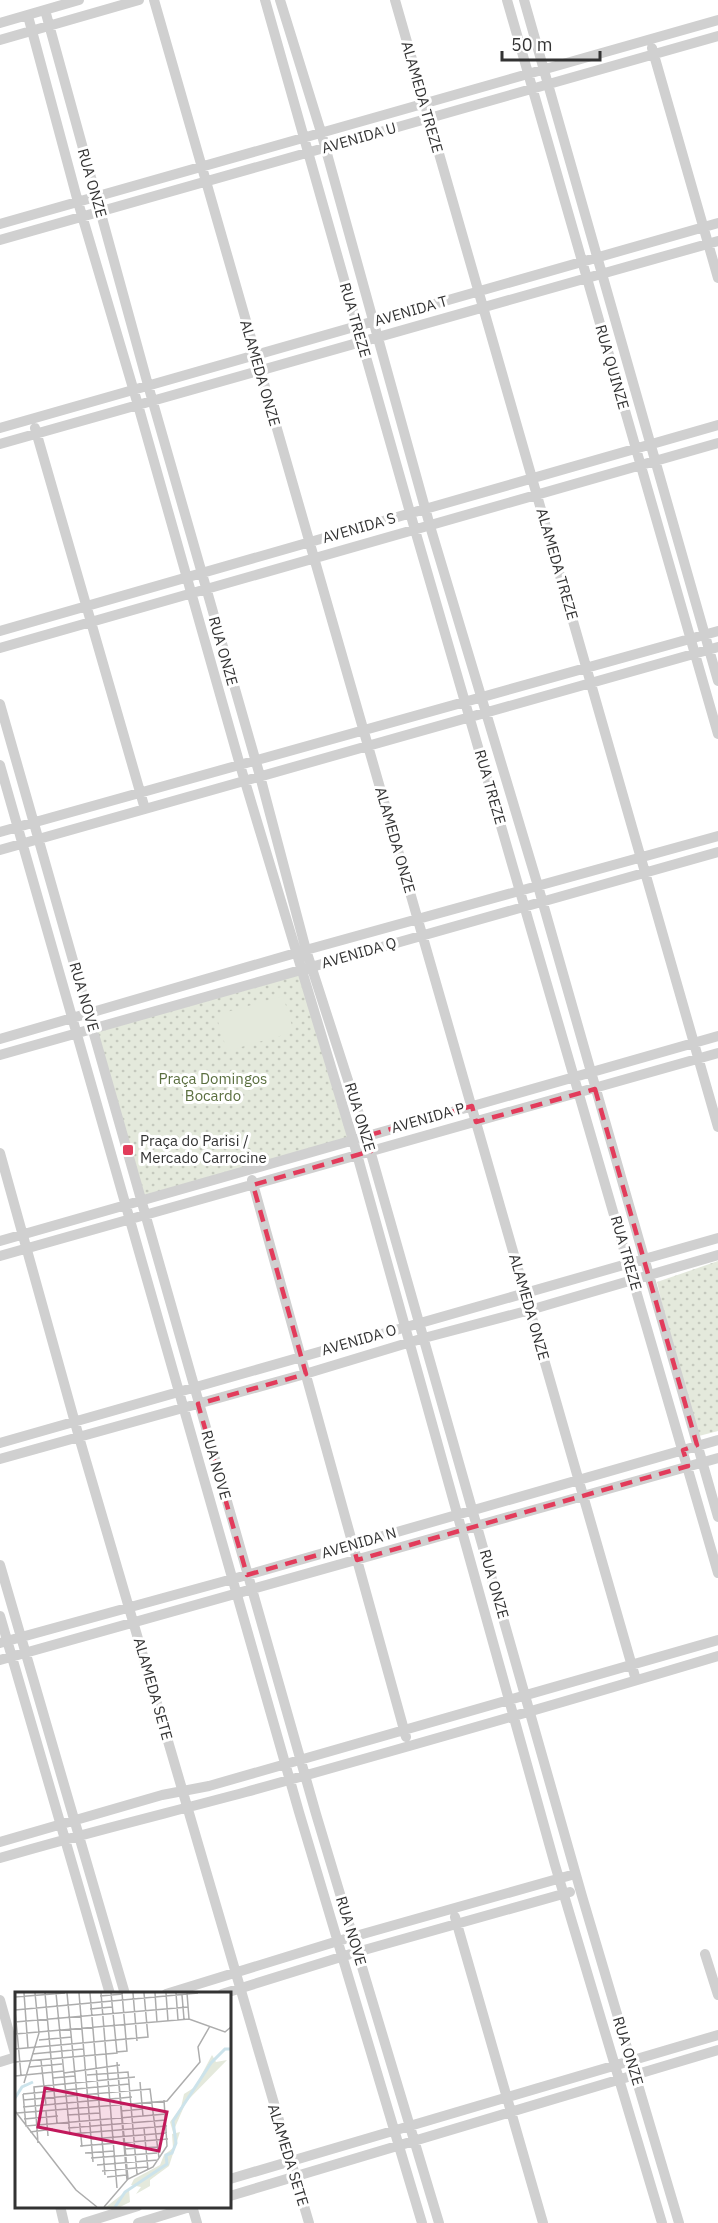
<svg xmlns="http://www.w3.org/2000/svg" width="718" height="2223" font-family="'IBM Plex Sans',sans-serif">
  <style>
    .park { fill: url(#park-dots) }
    .pitch { fill: #e4e9dc }
    .lines { fill: none; stroke-linecap: round; stroke-linejoin: round }
    .minor { stroke: #d0d0d0; stroke-width: 10 }
    .marked { fill: none; stroke: #e23c5b; stroke-width: 4.5; stroke-dasharray: 12 8; stroke-linejoin: round }
    .poi-dot { fill: #e23c5b; stroke: #fff; stroke-width: 2 }
    .labels { text-anchor: middle; stroke-width: 6; stroke-linejoin: round; paint-order: stroke }
    .street-label { font-size: 15px; fill: #333; stroke: #fff }
    .park-label { font-size: 15px; fill: #5b6f40; stroke: #fff }
    .poi-label { font-size: 15px; fill: #333; stroke: #fff; text-anchor: start }
    .inset-river { fill: none; stroke: #cce3eb; stroke-width: 3 }
    .inset-road { fill: none; stroke: #adadad; stroke-width: 1.5 }
    .view { fill: #c2185b; fill-opacity: 0.15; stroke: #c2185b; stroke-width: 3 }
    .inset-edge { fill: none; stroke: #333; stroke-width: 3 }
  </style>
  <defs>
    <pattern id="park-dots" width="8" height="8" patternUnits="userSpaceOnUse" patternTransform="scale(1.5)"><rect width="8" height="8" fill="#e4e9dc"/><path d="M2 2h.1M6 6h.1" fill="none" stroke="#c4c8bd" stroke-width="1.8" stroke-linecap="round"/></pattern>
  </defs>
  <rect width="100%" height="100%" fill="#fff"/>
  <path class="park" d="M 299,973 L 351,1139 L 143,1199 L 96,1030 Z
    M 718,1261 L 718,1431 L 699,1436 L 675,1360 L 657,1282 Z"/>
  <path class="pitch" d="M 283,996 L 294,1032 L 227,1051 L 216,1015 Z"/>
  <g class="lines">
    <path class="minor" d="M 154,0 L 636,1680
      M 265,0 L 415,530 L 718,1573
      M 280,0 L 321,132 L 430,526 L 538,886 L 718,1517
      M 395,0 L 718,1127
      M 507,0 L 718,734
      M 524,0 L 718,681
      M 45,10 L 148,385 L 260,776 L 306,950 L 366,1136 L 582,1896 L 679,2223
      M 28,16 L 78,202 L 138,405 L 240,765 L 353,1140 L 555,1865 L 662,2223
      M 0,23 L 79,0
      M 0,40 L 139,0
      M 652,48 L 718,278
      M 0,224 L 718,20
      M 0,240 L 718,36
      M 0,428 L 718,223
      M 35,428 L 145,809
      M 0,444 L 718,241
      M 0,631 L 718,425
      M 0,648 L 718,443
      M 0,704 L 316,1814 L 439,2223
      M 0,765 L 299,1812 L 422,2223
      M 0,832 L 718,631
      M 0,850 L 718,647
      M 0,1039 L 306,950 L 718,836
      M 0,1055 L 718,852
      M 0,1153 L 79,1437 L 309,2223
      M 252,1180 L 406,1737
      M 0,1241 L 718,1036
      M 0,1256 L 718,1053
      M 0,1443 L 718,1238
      M 0,1459 L 305,1374 L 424,1338 L 530,1310 L 718,1255
      M 0,1565 L 125,1994
      M 0,1616 L 110,1994
      M 0,1643 L 247,1575 L 718,1440
      M 0,1660 L 718,1458
      M 0,1842 L 162,1795 L 209,1786 L 718,1640
      M 0,1858 C 81,1834 164,1814 246,1792 C 404,1748 561,1703 718,1656
      M 455,1917 L 543,2223
      M 705,1954 L 718,1995
      M 166,1994 L 338,1941 L 575,1874
      M 222,1994 L 357,1952 L 570,1892
      M 0,2000 L 16,2057
      M 0,2062 L 16,2057
      M 230,2179 L 718,2035
      M 230,2196 L 718,2050
      M 60,2206 L 64,2223
      M 192,2206 L 197,2223
      M 84,2223 L 138,2206
      M 138,2223 L 193,2206"/>
  </g>
  <path class="marked" d="M 595,1089 L 697,1445 L 683,1450 L 688,1466 L 357,1560 L 353,1545 L 247,1575 L 198,1404 L 306,1374 L 253,1185 L 371,1151 L 366,1136 L 472,1106 L 476,1122 Z"/>
  <rect class="poi-dot" x="122" y="1144" width="12" height="12" rx="3"/>
  <g class="labels">
    <g class="street-label">
      <text transform="translate(422 97) rotate(74)" y="5">ALAMEDA TREZE</text>
      <text transform="translate(359 138) rotate(-16)" y="5">AVENIDA U</text>
      <text transform="translate(92 183) rotate(74)" y="5">RUA ONZE</text>
      <text transform="translate(411 311) rotate(-16)" y="5">AVENIDA T</text>
      <text transform="translate(355 320) rotate(74)" y="5">RUA TREZE</text>
      <text transform="translate(612 367) rotate(74)" y="5">RUA QUINZE</text>
      <text transform="translate(260 373) rotate(74)" y="5">ALAMEDA ONZE</text>
      <text transform="translate(359 528) rotate(-16)" y="5">AVENIDA S</text>
      <text transform="translate(557 564) rotate(74)" y="5">ALAMEDA TREZE</text>
      <text transform="translate(223 651) rotate(74)" y="5">RUA ONZE</text>
      <text transform="translate(490 787) rotate(74)" y="5">RUA TREZE</text>
      <text transform="translate(395 840) rotate(74)" y="5">ALAMEDA ONZE</text>
      <text transform="translate(359 953) rotate(-16)" y="5">AVENIDA Q</text>
      <text transform="translate(84 997) rotate(74)" y="5">RUA NOVE</text>
      <text transform="translate(360 1117) rotate(73)" y="5">RUA ONZE</text>
      <text transform="translate(428 1118) rotate(-16)" y="5">AVENIDA P</text>
      <text transform="translate(626 1253) rotate(74)" y="5">RUA TREZE</text>
      <text transform="translate(529 1307) rotate(74)" y="5">ALAMEDA ONZE</text>
      <text transform="translate(359 1340) rotate(-16)" y="5">AVENIDA O</text>
      <text transform="translate(216 1465) rotate(74)" y="5">RUA NOVE</text>
      <text transform="translate(359 1543) rotate(-16)" y="5">AVENIDA N</text>
      <text transform="translate(494 1584) rotate(74)" y="5">RUA ONZE</text>
      <text transform="translate(153 1689) rotate(74)" y="5">ALAMEDA SETE</text>
      <text transform="translate(351 1931) rotate(73)" y="5">RUA NOVE</text>
      <text transform="translate(628 2051) rotate(73)" y="5">RUA ONZE</text>
      <text transform="translate(288 2155) rotate(73)" y="5">ALAMEDA SETE</text>
    </g>
    <g class="park-label">
      <text x="213" y="1084">Praça Domingos<tspan x="213" dy="17">Bocardo</tspan></text>
    </g>
    <g class="poi-label">
      <text x="140" y="1146">Praça do Parisi /<tspan x="140" dy="17">Mercado Carrocine</tspan></text>
    </g>
  </g>
  <g transform="translate(15 1992)">
    <rect width="216" height="216" fill="#fff"/>
    <path d="M 197,63 L 201,70 L 212,68 L 171,110 L 158,140 L 155,130 L 166,115 L 169,102 L 180,95 ZM 165,140 L 154,174 L 135,188 L 135,194 L 121,202 L 126,195 L 116,193 L 119,187 L 145,173 L 149,163 L 158,156 L 157,142 ZM 114,197 L 115,210 L 105,215 L 91,215 Z" fill="#e4e9dc"/>
    <path class="inset-river" d="M 0,106 L 7,95 L 18,90M 100,215 L 110,200 L 152,172 L 151,163 L 157,161 L 161,151 L 158,129 L 196,71 L 210,57 L 216,57"/>
    <path class="inset-road" d="M 9,1 L 13,56M 30,1 L 42,131M 41,1 L 55,143M 52,1 L 67,155M 64,1 L 78,170M 75,1 L 90,183M 86,1 L 102,196M 118,1 L 122,49M 140,1 L 142,30M 151,1 L 153,29M 161,1 L 163,28M 172,1 L 174,27M 167,3 L 169,27M 85,4 L 108,2M 0,5 L 50,1M 75,17 L 97,15M 0,18 L 183,1M 0,18 L 6,83M 0,30 L 173,15M 0,42 L 174,27 L 210,40 L 216,35M 24,48 L 57,45M 0,57 L 133,45 L 129,1M 101,60 L 112,59 L 107,1M 17,62 L 68,57M 26,68 L 31,113M 0,70 L 102,61 L 96,1M 14,75 L 47,72M 49,81 L 105,73M 72,83 L 113,80 L 122,182M 0,84 L 49,79M 38,86 L 60,84M 125,90 L 128,124M 9,91 L 24,41 L 20,1M 8,102 L 11,134 L 151,122M 8,102 L 114,92M 8,108 L 135,97 L 144,166M 8,115 L 117,105M 0,119 L 61,198 L 82,215M 31,119 L 33,144M 106,119 L 128,117M 2,121 L 152,109 L 185,70 L 183,55 L 195,34M 52,123 L 85,121M 9,127 L 43,124M 53,136 L 151,128M 129,136 L 133,178M 15,140 L 38,137M 55,142 L 152,134M 76,147 L 152,141M 23,151 L 19,95 L 120,85M 65,154 L 153,147M 109,157 L 142,155M 70,161 L 99,159M 76,166 L 142,161M 82,173 L 143,168M 87,179 L 132,175M 92,185 L 111,183M 112,188 L 102,70 L 113,187M 89,215 L 113,187 L 138,175 L 152,154 L 149,108"/>
    <path class="view" d="M 30,96 L 152,120 L 144,159 L 23,135 Z"/>
    <rect width="216" height="216" class="inset-edge"/>
  </g>
  <path d="M502 51v9h98v-9" fill="none" stroke="#333333" stroke-width="3"/>
  <text x="511" y="51" font-size="18" fill="#333333" stroke="#ffffff" stroke-width="4.5" paint-order="stroke">50 m</text>
</svg>
